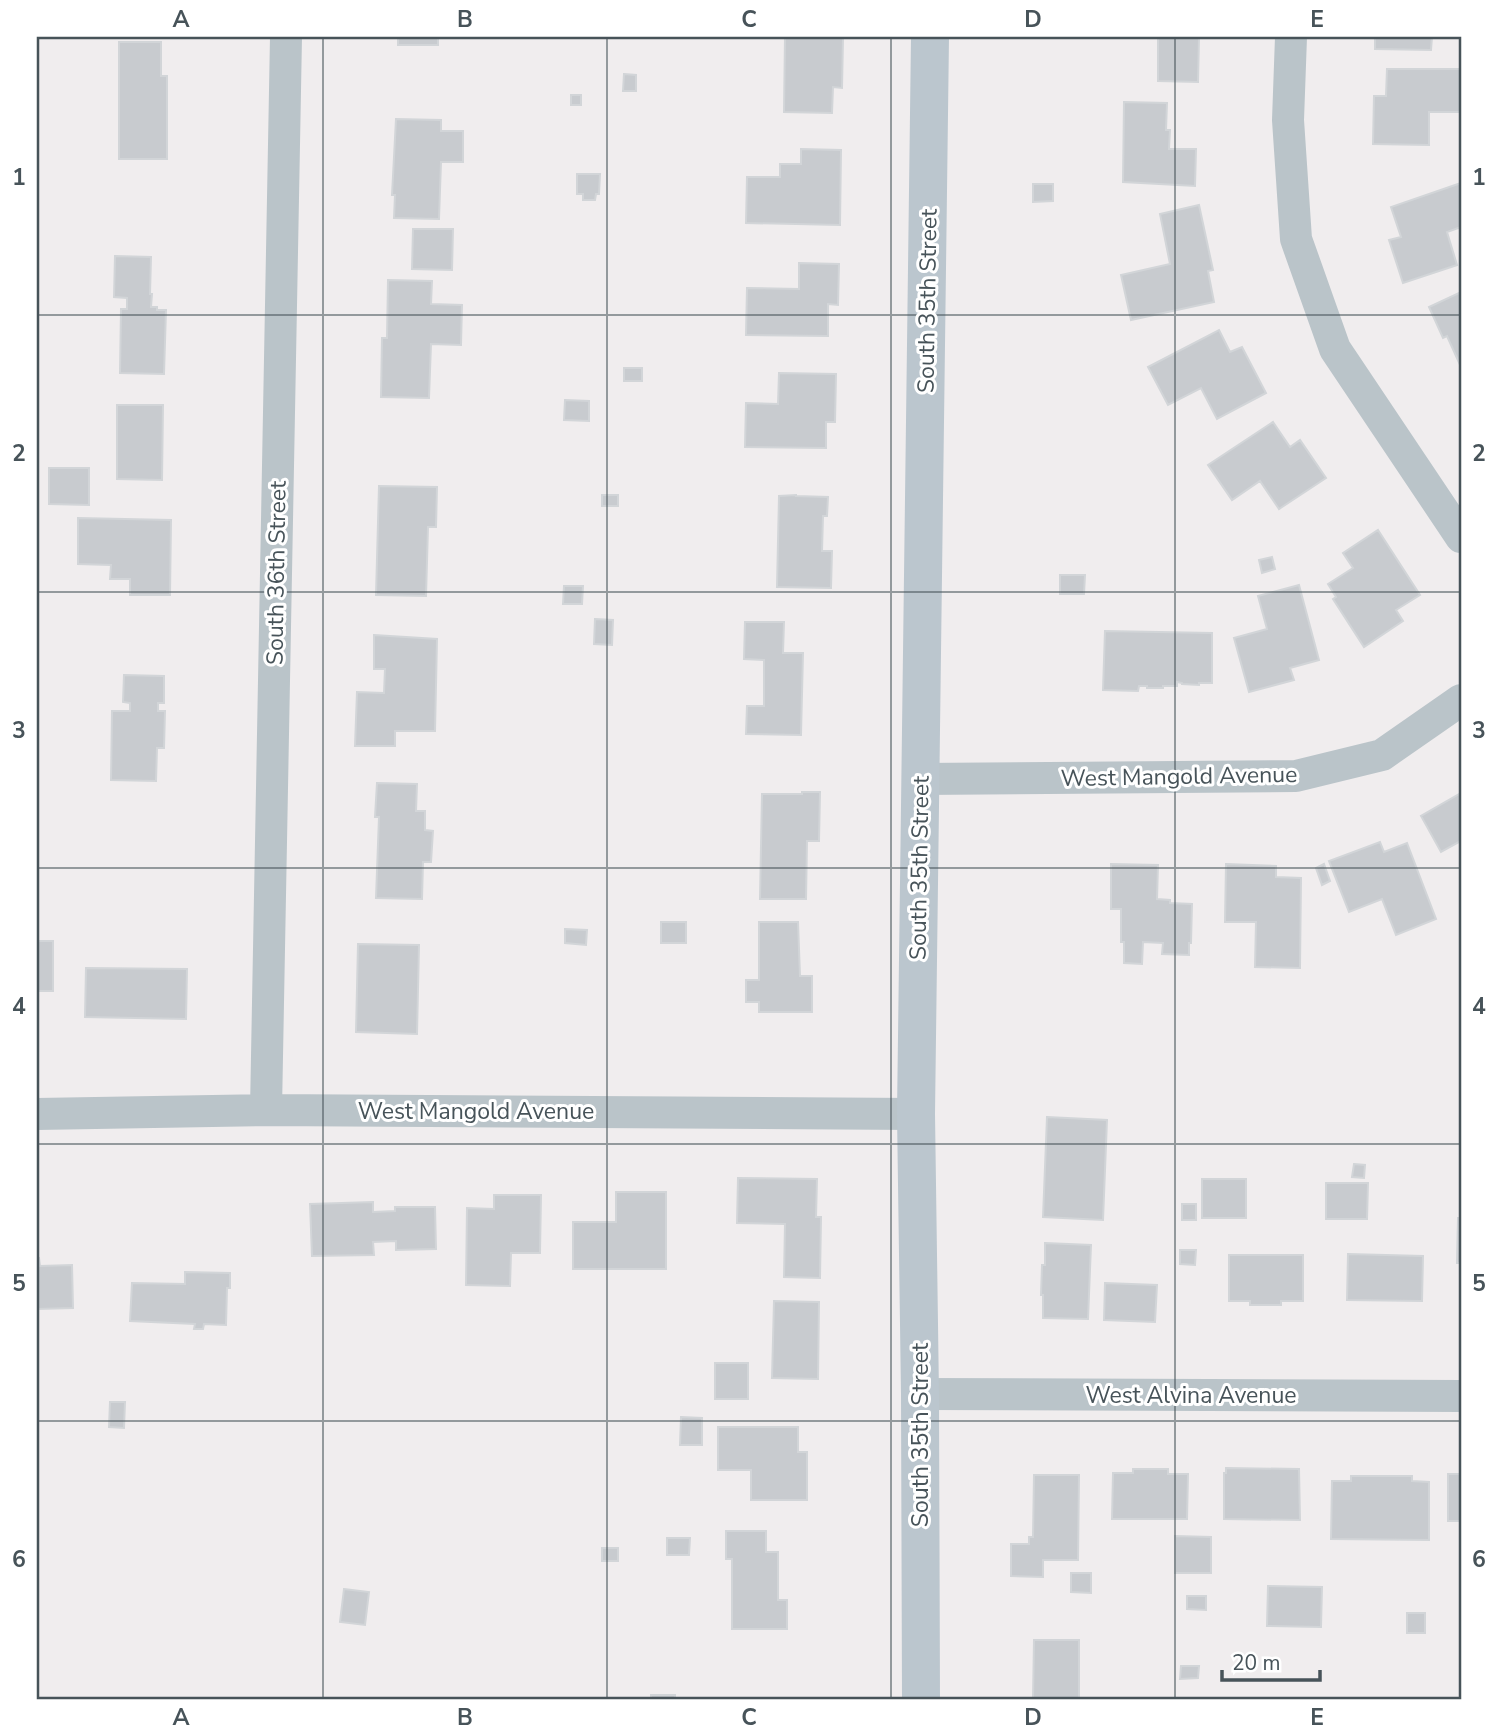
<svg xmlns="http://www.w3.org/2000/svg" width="1498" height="1736" font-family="'Nunito Sans',sans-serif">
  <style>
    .building { fill: #c8cbcf; stroke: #d2d5d8; stroke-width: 2 }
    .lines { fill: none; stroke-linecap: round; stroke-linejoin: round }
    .street { stroke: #bac4c9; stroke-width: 32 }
    .secondary { stroke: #bbc6ce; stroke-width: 38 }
    .grid { fill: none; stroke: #475359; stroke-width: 2; stroke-opacity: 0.55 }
    .labels { text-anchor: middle; stroke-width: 6; stroke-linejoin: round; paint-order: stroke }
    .street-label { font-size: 23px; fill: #475359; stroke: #fff }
    .neatline { fill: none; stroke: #475359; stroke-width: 2.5 }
    .grid-label { font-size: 23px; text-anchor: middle; font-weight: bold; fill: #475359 }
  </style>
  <rect width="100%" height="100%" fill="#f0edee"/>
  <path class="building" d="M 398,37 L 438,37 L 438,45 L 398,45 Z
    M 785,37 L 843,38 L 842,88 L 833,87 L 832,113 L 784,112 Z
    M 1158,37 L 1199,37 L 1198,82 L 1158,81 Z
    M 1375,37 L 1432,37 L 1431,50 L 1375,49 Z
    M 119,42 L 161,42 L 161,76 L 167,76 L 167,159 L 119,159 Z
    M 1387,69 L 1461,69 L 1461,112 L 1429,112 L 1429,145 L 1373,144 L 1374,96 L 1386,96 Z
    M 624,74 L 636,75 L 636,91 L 623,91 Z
    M 571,95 L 581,95 L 581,105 L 571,105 Z
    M 1124,102 L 1167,103 L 1166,130 L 1170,130 L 1169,149 L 1196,149 L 1195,186 L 1123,182 Z
    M 396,119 L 441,120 L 441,131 L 463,131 L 463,162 L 441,162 L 439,219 L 394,218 L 395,195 L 392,195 Z
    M 801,149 L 841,150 L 840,225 L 746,223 L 747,177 L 780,177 L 780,164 L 801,164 Z
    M 577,174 L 600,174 L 599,194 L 596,194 L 595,200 L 583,200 L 583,194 L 577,194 Z
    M 1461,183 L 1461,227 L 1447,232 L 1457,265 L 1403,283 L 1389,240 L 1401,237 L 1391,207 Z
    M 1033,184 L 1053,184 L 1053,201 L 1033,202 Z
    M 1199,205 L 1213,270 L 1208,271 L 1214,302 L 1131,320 L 1121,275 L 1170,264 L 1160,214 Z
    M 413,229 L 453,229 L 452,270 L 412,269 Z
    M 115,256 L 151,257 L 150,294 L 152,294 L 151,307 L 157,307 L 157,310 L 166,310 L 164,374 L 120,373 L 121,309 L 127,309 L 127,298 L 114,297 Z
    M 799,263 L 839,264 L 838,305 L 828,304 L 828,336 L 746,335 L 747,288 L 799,289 Z
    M 388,280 L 432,281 L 431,304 L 462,305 L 461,345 L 431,344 L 429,398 L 381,397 L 382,338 L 387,338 Z
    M 1461,292 L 1461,367 L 1447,336 L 1443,338 L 1429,307 Z
    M 1219,330 L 1230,352 L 1242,347 L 1266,393 L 1217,419 L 1201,388 L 1168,405 L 1148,367 Z
    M 624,368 L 642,368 L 642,381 L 624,381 Z
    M 779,373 L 836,374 L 835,422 L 826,422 L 826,448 L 745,447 L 746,403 L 778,404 Z
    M 565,400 L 589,401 L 589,421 L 564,420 Z
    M 117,405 L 163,405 L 162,480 L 117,479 Z
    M 1273,422 L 1290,447 L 1300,440 L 1326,478 L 1279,509 L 1260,481 L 1232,500 L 1208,465 Z
    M 49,468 L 89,468 L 89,505 L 49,504 Z
    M 379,486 L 437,487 L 436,527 L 428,527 L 426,596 L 376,595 Z
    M 602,495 L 618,495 L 618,506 L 602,506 Z
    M 796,495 L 796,496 L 828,497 L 827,516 L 823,516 L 822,551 L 832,551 L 831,588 L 777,587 L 779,496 Z
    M 78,518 L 171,520 L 170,595 L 130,595 L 130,579 L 110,579 L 111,565 L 78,564 Z
    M 1378,530 L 1420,595 L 1396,610 L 1403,621 L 1364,647 L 1333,599 L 1336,597 L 1328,584 L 1353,568 L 1343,553 Z
    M 1272,557 L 1275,569 L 1262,573 L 1259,560 Z
    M 1060,575 L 1085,575 L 1084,594 L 1060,594 Z
    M 1299,585 L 1319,660 L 1290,668 L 1294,680 L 1249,692 L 1234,638 L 1267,629 L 1258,596 Z
    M 564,586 L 583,586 L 582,604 L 563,604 Z
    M 595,619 L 613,620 L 612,645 L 594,644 Z
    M 745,622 L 784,622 L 783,653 L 803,653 L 801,735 L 746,734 L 747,706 L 764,706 L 764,660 L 744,659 Z
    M 1105,631 L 1212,633 L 1212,683 L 1199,683 L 1199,685 L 1182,684 L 1182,683 L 1177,682 L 1177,686 L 1163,686 L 1163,688 L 1147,688 L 1147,686 L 1139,686 L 1138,691 L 1103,690 Z
    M 374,635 L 437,639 L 435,731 L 395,731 L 395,746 L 355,746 L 357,692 L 384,693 L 385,669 L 374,669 Z
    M 124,675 L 164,676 L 164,703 L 158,703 L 158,711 L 165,711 L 164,748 L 157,748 L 156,781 L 111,780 L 112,711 L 130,711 L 130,703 L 123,702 Z
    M 377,783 L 417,784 L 416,811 L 425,811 L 425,830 L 433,831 L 431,862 L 423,862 L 422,899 L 376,898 L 379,817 L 375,817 Z
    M 802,792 L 820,792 L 819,841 L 807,841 L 806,899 L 760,899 L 762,794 L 802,794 Z
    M 1461,793 L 1461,841 L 1441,852 L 1421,816 Z
    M 1380,842 L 1384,852 L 1407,843 L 1436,919 L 1396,935 L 1382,899 L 1349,912 L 1329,861 Z
    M 1111,864 L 1158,865 L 1157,899 L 1170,900 L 1170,903 L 1192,904 L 1191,943 L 1189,943 L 1189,955 L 1162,954 L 1163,943 L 1143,942 L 1142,964 L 1124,963 L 1124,942 L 1121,942 L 1121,909 L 1111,909 Z
    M 1226,864 L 1276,866 L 1276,877 L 1301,878 L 1300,968 L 1255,967 L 1256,922 L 1225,922 Z
    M 1324,864 L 1330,881 L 1322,885 L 1316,868 Z
    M 661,922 L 686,922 L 686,943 L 661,943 Z
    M 759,922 L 798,922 L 800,976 L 812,976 L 812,1012 L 759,1012 L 759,1002 L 746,1002 L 746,980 L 759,980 Z
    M 565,929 L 587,930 L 586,945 L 565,943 Z
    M 37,941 L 53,941 L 53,991 L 37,991 Z
    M 358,944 L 419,945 L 417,1034 L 356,1032 Z
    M 86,968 L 187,969 L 186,1019 L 85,1017 Z
    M 1047,1117 L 1107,1120 L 1103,1220 L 1043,1217 Z
    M 1354,1164 L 1365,1165 L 1364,1178 L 1352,1177 Z
    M 738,1178 L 817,1179 L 816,1217 L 821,1217 L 820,1278 L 784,1277 L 785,1224 L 737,1223 Z
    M 1202,1179 L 1246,1179 L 1246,1218 L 1202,1218 Z
    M 1326,1183 L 1368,1183 L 1367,1219 L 1326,1219 Z
    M 616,1192 L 666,1192 L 666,1269 L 573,1269 L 573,1222 L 616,1222 Z
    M 494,1195 L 541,1195 L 540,1253 L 511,1253 L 510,1286 L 466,1285 L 467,1208 L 494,1209 Z
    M 373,1202 L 373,1212 L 395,1211 L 395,1207 L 435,1207 L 436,1249 L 396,1250 L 396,1241 L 373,1242 L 374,1255 L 312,1256 L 310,1204 Z
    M 1182,1204 L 1196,1204 L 1196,1220 L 1182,1220 Z
    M 1458,1218 L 1461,1218 L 1461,1263 L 1457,1263 Z
    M 1045,1243 L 1091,1245 L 1088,1319 L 1043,1318 L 1043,1295 L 1041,1295 L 1042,1265 L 1045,1265 Z
    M 1180,1250 L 1196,1250 L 1195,1265 L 1180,1264 Z
    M 1348,1254 L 1423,1256 L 1422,1301 L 1347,1300 Z
    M 1229,1255 L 1303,1255 L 1303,1301 L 1281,1301 L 1281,1305 L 1250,1305 L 1250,1301 L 1229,1301 Z
    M 37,1258 L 39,1258 L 40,1266 L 72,1265 L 73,1308 L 37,1309 Z
    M 185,1272 L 230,1273 L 230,1288 L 227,1288 L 226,1325 L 204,1324 L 203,1329 L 194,1329 L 195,1324 L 130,1321 L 132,1283 L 185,1284 Z
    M 1105,1283 L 1157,1285 L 1155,1322 L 1104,1320 Z
    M 774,1301 L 819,1302 L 818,1379 L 772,1378 Z
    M 715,1363 L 748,1363 L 748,1399 L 715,1399 Z
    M 110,1402 L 125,1402 L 124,1428 L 109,1427 Z
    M 681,1417 L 702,1418 L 702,1445 L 680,1445 Z
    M 718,1427 L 798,1427 L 798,1452 L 807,1452 L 807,1500 L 751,1500 L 751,1470 L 718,1470 Z
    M 1226,1468 L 1299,1469 L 1300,1520 L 1224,1519 L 1224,1473 L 1226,1473 Z
    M 1133,1469 L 1168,1469 L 1168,1474 L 1188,1474 L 1187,1519 L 1112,1519 L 1113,1473 L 1133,1473 Z
    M 1448,1474 L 1461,1474 L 1461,1521 L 1448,1521 Z
    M 1034,1475 L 1079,1475 L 1078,1560 L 1043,1560 L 1043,1577 L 1011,1576 L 1011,1544 L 1029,1544 L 1029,1537 L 1033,1537 Z
    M 1351,1476 L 1412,1476 L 1412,1481 L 1429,1482 L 1429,1540 L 1331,1539 L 1332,1481 L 1351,1481 Z
    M 726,1531 L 766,1531 L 766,1552 L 778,1552 L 778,1600 L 787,1600 L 787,1629 L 732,1629 L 732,1559 L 726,1559 Z
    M 1175,1536 L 1211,1537 L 1211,1573 L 1175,1573 Z
    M 667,1538 L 690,1538 L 689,1555 L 667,1555 Z
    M 602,1548 L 618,1548 L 618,1561 L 602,1561 Z
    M 1071,1573 L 1091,1573 L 1091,1593 L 1071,1592 Z
    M 1268,1586 L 1322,1587 L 1321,1627 L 1267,1626 Z
    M 344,1589 L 369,1592 L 365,1625 L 340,1622 Z
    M 1187,1596 L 1206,1596 L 1206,1610 L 1187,1609 Z
    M 1407,1613 L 1425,1613 L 1425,1633 L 1407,1633 Z
    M 1034,1640 L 1079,1640 L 1079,1699 L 1033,1699 Z
    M 1181,1666 L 1199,1666 L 1198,1678 L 1180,1679 Z
    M 651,1695 L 675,1695 L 675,1699 L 651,1699 Z"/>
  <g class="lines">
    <path class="street" d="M 1291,37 L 1288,120 L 1296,239 L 1335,349 L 1461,537
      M 920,779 L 1296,776 L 1382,755 L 1461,700
      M 266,1110 L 286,37
      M 37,1114 L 266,1110 L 916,1114
      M 920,1394 L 1461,1396"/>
    <path class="secondary" d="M 921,1699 L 920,1394 L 916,1114 L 930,37"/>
  </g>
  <path class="grid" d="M 323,37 L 323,1699M 607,37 L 607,1699M 891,37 L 891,1699M 1175,37 L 1175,1699M 37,315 L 1461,315M 37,592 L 1461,592M 37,868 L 1461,868M 37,1144 L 1461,1144M 37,1421 L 1461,1421"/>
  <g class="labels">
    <g class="street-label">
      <text transform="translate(927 301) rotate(-89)" y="8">South 35th Street</text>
      <text transform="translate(276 573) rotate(-89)" y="8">South 36th Street</text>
      <text transform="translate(1179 776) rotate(-1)" y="8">West Mangold Avenue</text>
      <text transform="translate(919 868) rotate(-89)" y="8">South 35th Street</text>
      <text x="476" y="1119">West Mangold Avenue</text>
      <text x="1191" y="1403">West Alvina Avenue</text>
      <text transform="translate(920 1435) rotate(-90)" y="8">South 35th Street</text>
    </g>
  </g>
  <rect width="1498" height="1736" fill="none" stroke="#ffffff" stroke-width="77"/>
  <path d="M1222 1670v10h98v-10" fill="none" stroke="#475359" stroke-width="3.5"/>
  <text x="1232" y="1670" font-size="21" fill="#475359" stroke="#ffffff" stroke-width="5" paint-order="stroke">20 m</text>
  <rect x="38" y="38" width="1422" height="1660" class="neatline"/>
  <g class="grid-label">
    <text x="181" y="27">A</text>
    <text x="465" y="27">B</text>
    <text x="749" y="27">C</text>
    <text x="1033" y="27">D</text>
    <text x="1317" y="27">E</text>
    <text x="19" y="185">1</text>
    <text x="1479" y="185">1</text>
    <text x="19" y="461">2</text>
    <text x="1479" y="461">2</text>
    <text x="19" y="738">3</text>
    <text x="1479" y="738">3</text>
    <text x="19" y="1014">4</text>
    <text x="1479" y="1014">4</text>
    <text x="19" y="1291">5</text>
    <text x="1479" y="1291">5</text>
    <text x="19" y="1567">6</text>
    <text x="1479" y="1567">6</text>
    <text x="181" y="1725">A</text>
    <text x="465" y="1725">B</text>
    <text x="749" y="1725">C</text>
    <text x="1033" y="1725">D</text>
    <text x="1317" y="1725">E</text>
  </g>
</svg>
